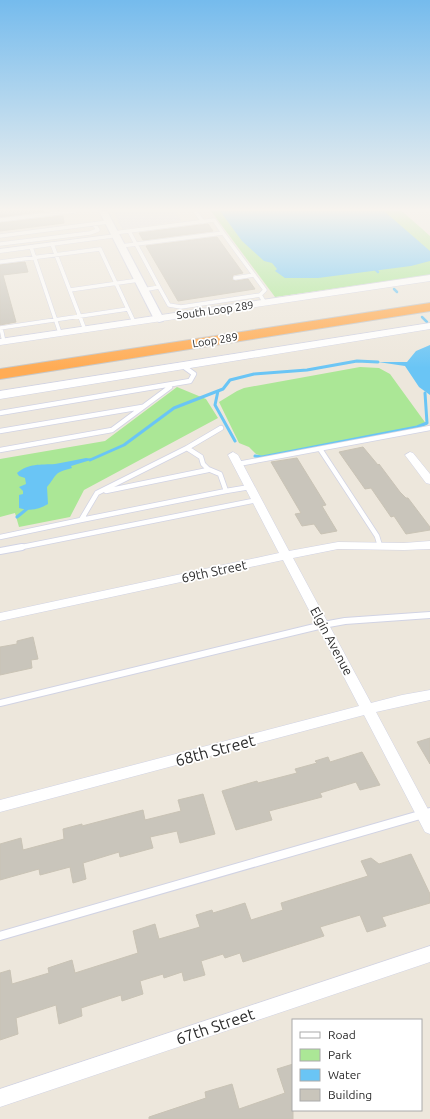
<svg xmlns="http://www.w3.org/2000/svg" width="430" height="1119" font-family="Ubuntu,sans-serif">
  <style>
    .industrial { fill: #e0dde5 }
    .green { fill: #abe796 }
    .water { fill: #6ac5f5 }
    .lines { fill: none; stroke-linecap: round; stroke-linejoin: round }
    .stream-far1 { stroke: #6ac5f5; stroke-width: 2.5 }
    .stream { stroke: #6ac5f5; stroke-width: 3 }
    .building { fill: #c9c5bb; stroke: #c9c3b5 }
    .service-far3-casing { stroke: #d1d3e4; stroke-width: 4.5 }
    .service-far2-casing { stroke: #d1d3e4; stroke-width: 6 }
    .service-far1-casing { stroke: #d1d3e4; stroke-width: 8 }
    .service-casing { stroke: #d1d3e4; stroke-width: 10 }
    .minor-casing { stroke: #d1d3e4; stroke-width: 1 }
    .tertiary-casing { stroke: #d1d3e4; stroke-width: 2 }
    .secondary-casing { stroke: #d1d3e4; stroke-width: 1 }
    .motorway-casing { stroke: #c8c8c8; stroke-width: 2 }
    .service-far3 { stroke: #fff; stroke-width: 3.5 }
    .service-far2 { stroke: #fff; stroke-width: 4.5 }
    .service-far1 { stroke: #fff; stroke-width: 6 }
    .service { stroke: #fff; stroke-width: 8 }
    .minor { fill: #fff; fill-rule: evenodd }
    .tertiary { fill: #fff; fill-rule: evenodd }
    .secondary { fill: #fff; fill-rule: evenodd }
    .motorway { fill: #ffac55; fill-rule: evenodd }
    .labels { text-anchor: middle; stroke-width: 3.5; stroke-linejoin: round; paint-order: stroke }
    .far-street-label { font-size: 11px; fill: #2b2b2b; stroke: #fff }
    .street-label { font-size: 13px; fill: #2b2b2b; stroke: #fff }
    .near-street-label { font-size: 16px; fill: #2b2b2b; stroke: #fff }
  </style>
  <rect width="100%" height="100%" fill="#ede7dc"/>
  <path class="industrial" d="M 113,211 L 175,211 L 181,221 L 122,229 Z"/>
  <path class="green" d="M 211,211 L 402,211 L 430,236 L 430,275 L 275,297 Z
    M 360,367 L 379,368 L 390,374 L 427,425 L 262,456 L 256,454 L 249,447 L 239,443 L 219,402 L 237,391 L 244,388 Z
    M 177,387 L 206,399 L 218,418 L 84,490 L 70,517 L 19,527 L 15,513 L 0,517 L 0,459 L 105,441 Z"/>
  <path class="water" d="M 220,211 L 384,211 L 430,251 L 430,261 L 411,266 L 318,278 L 285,278 L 275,271 L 277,269 L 272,263 L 264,261 L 242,241 Z
    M 430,345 L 430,395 L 419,387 L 405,366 L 378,362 L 407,362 L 416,351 Z
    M 86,458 L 94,459 L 71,466 L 72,468 C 53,473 58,474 47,487 L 48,504 C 38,510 30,511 19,508 L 19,495 L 23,494 L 23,491 L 19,487 L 26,484 L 25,478 L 19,476 L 17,473 C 29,463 40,465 55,464 C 66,462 76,460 86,458 Z"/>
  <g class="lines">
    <path class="stream-far1" d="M 376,270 L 378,272
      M 394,289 L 397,292
      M 422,317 L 427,322"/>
    <path class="stream" d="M 218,391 L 215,405 L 235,441
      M 255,456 L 262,457 L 417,427 L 427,423 L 425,393
      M 90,460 L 124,445 L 174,408 L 223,389 L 230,380 L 254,374 L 307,370 L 357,361 L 378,362
      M 17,517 L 28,508"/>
  </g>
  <path class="building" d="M 0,211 L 44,211 L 0,217 Z
    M 63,216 L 64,223 L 0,231 L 0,223 Z
    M 208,224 L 213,231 L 143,240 L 139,233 Z
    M 217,237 L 243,273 L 233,275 L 232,280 L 236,281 L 248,279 L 255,289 L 178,301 L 146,246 Z
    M 25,262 L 28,272 L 3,275 L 16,322 L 0,325 L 0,265 Z
    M 363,447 L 378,465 L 379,464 L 400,492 L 406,498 L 408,498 L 430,527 L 430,530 L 406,534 L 394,516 L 391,517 L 371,488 L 365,489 L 339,452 Z
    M 297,458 L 326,505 L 322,506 L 337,531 L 321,534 L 314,524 L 302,526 L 295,514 L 301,513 L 271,462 Z
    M 33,637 L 38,659 L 31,660 L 32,668 L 0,675 L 0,647 L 17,644 L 17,641 Z
    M 430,738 L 430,764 L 417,742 Z
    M 362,752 L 380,785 L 360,790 L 356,782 L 320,793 L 322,797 L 269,811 L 272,820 L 236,830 L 222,791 L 257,781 L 258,783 L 297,773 L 295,769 L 317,763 L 315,761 L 328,757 L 330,762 Z
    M 203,794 L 215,834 L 180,843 L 177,831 L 150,837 L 153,848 L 120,857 L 119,852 L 83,863 L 86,879 L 73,883 L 70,867 L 40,875 L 39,869 L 0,880 L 0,844 L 21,838 L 23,850 L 64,839 L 63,829 L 82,824 L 82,826 L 143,810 L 145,820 L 181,811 L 178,800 Z
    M 411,854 L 430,894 L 430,903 L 382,917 L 386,926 L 367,932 L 360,915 L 320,927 L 324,936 L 243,962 L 240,953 L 225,958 L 223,954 L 201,961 L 205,975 L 184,981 L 182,972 L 164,978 L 163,974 L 140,981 L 143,994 L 122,1001 L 121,995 L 81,1008 L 82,1016 L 59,1024 L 56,1005 L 16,1018 L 18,1034 L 0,1040 L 0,973 L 10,970 L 12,984 L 49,973 L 48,968 L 72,960 L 75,973 L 138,953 L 133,931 L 155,924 L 159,939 L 200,927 L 196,915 L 212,910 L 213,913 L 245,903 L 251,920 L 283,910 L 281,903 L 368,876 L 361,861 L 371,858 L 379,864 Z
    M 293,1064 L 293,1119 L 149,1119 L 149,1117 L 206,1098 L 205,1092 L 232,1084 L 239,1109 L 285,1093 L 277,1069 Z"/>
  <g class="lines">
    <defs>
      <path id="service-far3" d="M 195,211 L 203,222
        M 0,220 L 75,211
        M 114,233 L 129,231
        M 0,236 L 108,222
        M 0,244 L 90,233 L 98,230 L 94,224
        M 52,244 L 85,330
        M 121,246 L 223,233 L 265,290 L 260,295 L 265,303
        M 31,247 L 60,333
        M 0,262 L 100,249 L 134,322
        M 235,278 L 254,275
        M 159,287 L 129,231 L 214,220 L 223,233
        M 70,290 L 139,280
        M 143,290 L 159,287 L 169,305 L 181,307 L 260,295
        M 0,328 L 128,309
        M 1,328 L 4,342"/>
      <path id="service-far2" d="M 0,413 L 190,381 L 194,374 L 183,366
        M 0,431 L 142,407
        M 187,448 L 221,428
        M 187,448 L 201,457 L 203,464 L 208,469 L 220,474 L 226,491 L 81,520 L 97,493 Z
        M 320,449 L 377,536 L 380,546
        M 0,450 L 112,430 L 170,387
        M 238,464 L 430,428
        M 106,491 L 208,470
        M 226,491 L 250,487
        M 0,537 L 81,520
        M 17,548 L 257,500"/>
      <path id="service-far1" d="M 0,551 L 22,547
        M 0,703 L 323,625 L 345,621 L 430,615"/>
      <path id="service" d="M 0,936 L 430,812"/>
      <path id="minor" d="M 116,234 L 119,236 L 118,237 L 0,253 L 0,249 Z
        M 233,452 L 238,455 L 289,551 L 338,542 L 404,543 L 430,541 L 430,549 L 404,550 L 338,549 L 293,558 L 371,703 L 402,695 L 430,690 L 430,700 L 376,712 L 430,813 L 430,834 L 425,832 L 364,715 L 0,812 L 0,800 L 359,706 L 283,560 L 0,621 L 0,613 L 279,553 L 228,455 Z
        M 410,452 L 413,453 L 430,474 L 430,484 L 426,483 L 405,455 Z
        M 430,946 L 430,962 L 0,1107 L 0,1089 Z"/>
      <path id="tertiary" d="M 99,211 L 107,211 L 164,319 L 163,321 L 159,322 L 154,319 Z"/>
      <path id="secondary" d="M 430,275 L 430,281 L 0,345 L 0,339 Z
        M 430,323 L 430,329 L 0,399 L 0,391 Z"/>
      <path id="motorway" d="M 430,303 L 430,311 L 0,379 L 0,369 Z"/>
    </defs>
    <use href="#service-far3" class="service-far3-casing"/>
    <use href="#service-far2" class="service-far2-casing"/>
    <use href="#service-far1" class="service-far1-casing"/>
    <use href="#service" class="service-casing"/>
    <use href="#minor" class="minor-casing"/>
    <use href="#tertiary" class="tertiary-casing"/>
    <use href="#secondary" class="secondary-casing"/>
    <use href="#motorway" class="motorway-casing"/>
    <use href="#service-far3" class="service-far3"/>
    <use href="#service-far2" class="service-far2"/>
    <use href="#service-far1" class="service-far1"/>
    <use href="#service" class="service"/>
    <use href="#minor" class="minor"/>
    <use href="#tertiary" class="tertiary"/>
    <use href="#secondary" class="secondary"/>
    <use href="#motorway" class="motorway"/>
  </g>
  <linearGradient id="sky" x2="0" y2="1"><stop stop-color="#75bbed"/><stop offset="0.57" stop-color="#f7f4ef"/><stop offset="1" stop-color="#f7f4ef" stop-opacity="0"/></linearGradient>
  <rect width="430" height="368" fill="url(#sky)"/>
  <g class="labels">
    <g class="far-street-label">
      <text transform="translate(215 310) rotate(-8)" y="4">South Loop 289</text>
      <text transform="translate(215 340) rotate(-9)" y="4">Loop 289</text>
    </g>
    <g class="street-label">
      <text transform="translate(214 571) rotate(-12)" y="5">69th Street</text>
      <text transform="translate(332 641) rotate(62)" y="5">Elgin Avenue</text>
    </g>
    <g class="near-street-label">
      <text transform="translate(215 750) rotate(-15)" y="6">68th Street</text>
      <text transform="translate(215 1026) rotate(-19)" y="6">67th Street</text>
    </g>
  </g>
  <rect x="292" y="1019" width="130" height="92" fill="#ffffff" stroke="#aaaaaa"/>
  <rect x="300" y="1032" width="20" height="6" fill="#ffffff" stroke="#aaaaaa"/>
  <text x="328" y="1039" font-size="12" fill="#2b2b2b">Road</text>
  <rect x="300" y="1049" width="20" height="12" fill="#abe796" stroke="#aaaaaa"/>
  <text x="328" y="1059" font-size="12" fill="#2b2b2b">Park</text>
  <rect x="300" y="1069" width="20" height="12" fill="#6ac5f5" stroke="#aaaaaa"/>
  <text x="328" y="1079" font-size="12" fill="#2b2b2b">Water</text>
  <rect x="300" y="1089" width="20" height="12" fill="#c9c5bb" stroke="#aaaaaa"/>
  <text x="328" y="1099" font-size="12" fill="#2b2b2b">Building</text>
</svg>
